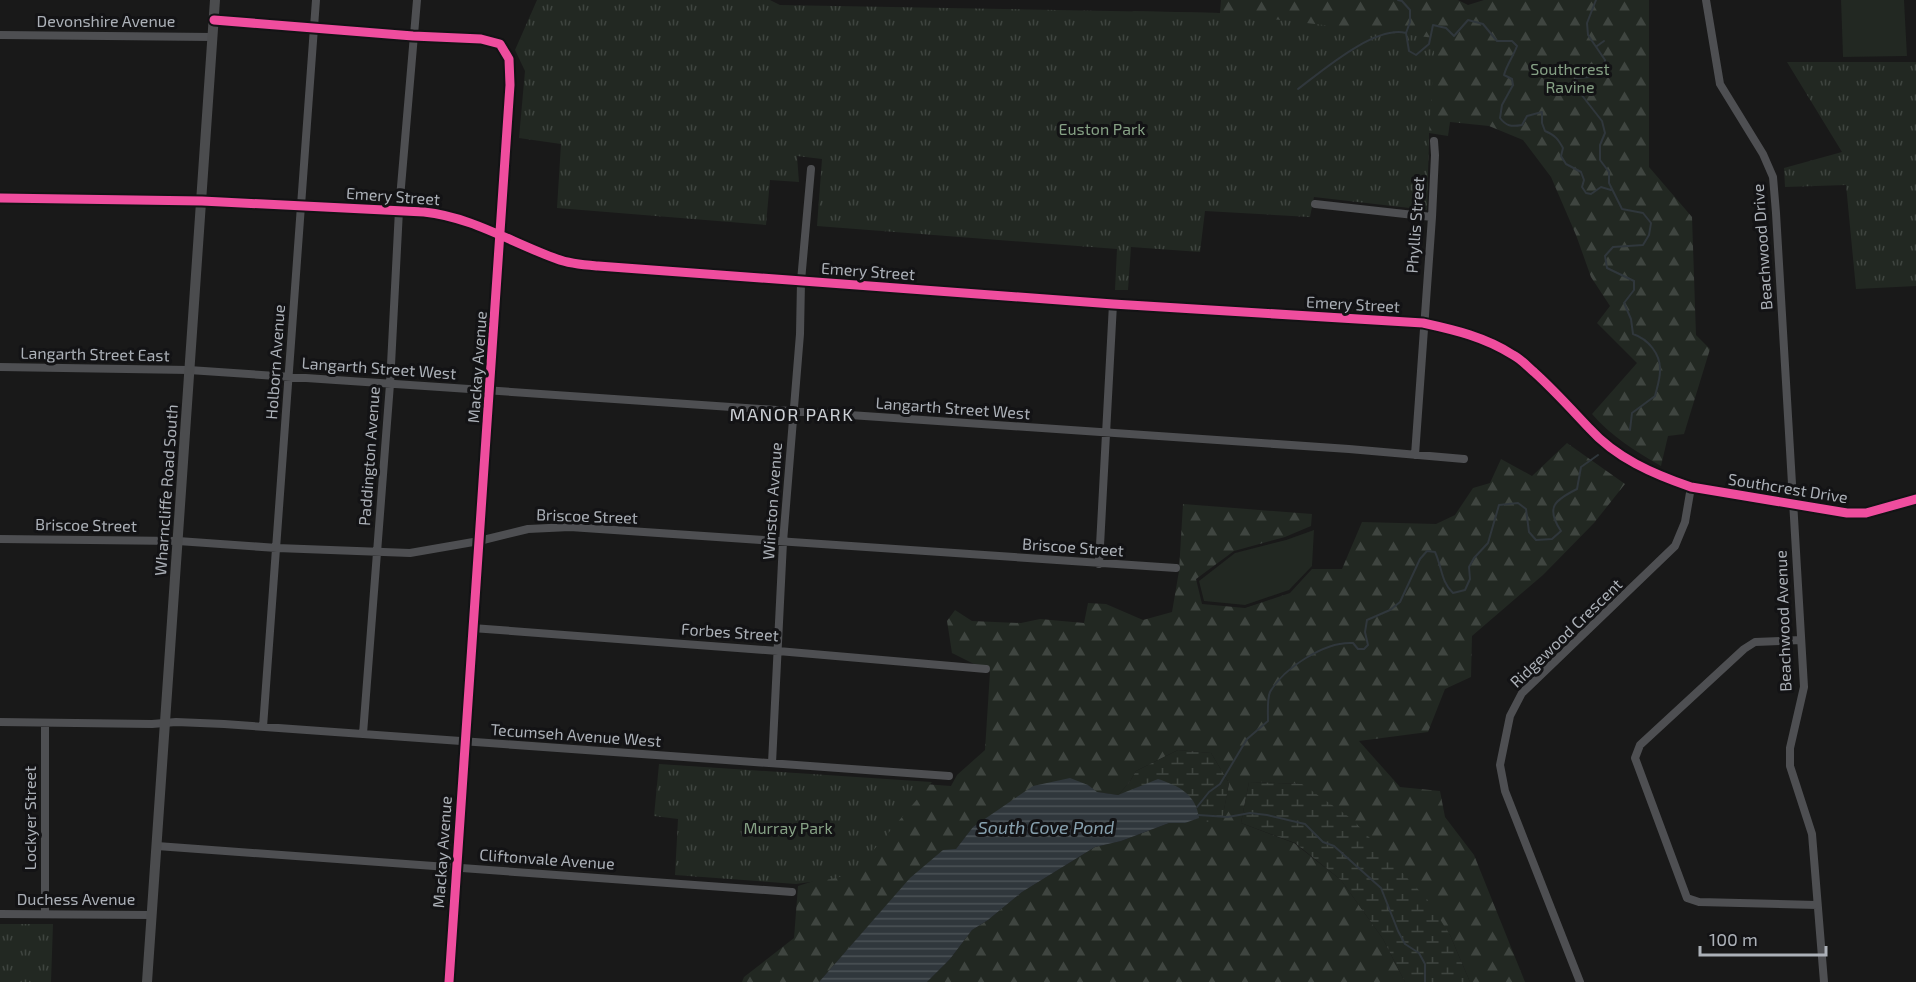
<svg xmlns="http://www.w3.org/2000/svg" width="1916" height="982" font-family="'Exo 2',sans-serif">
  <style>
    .grass { fill: #222822 }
    .forest { fill: url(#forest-firs) }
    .wetland { fill: url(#wetland-marsh) }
    .park { fill: url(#park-tufts) }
    .water { fill: url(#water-rules) }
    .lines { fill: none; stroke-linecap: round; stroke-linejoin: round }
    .stream { stroke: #30373c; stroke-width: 2 }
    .minor { stroke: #4e4f52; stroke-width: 8 }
    .major { stroke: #4b4c4e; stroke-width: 10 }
    .cycleway-casing { stroke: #131315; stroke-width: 13 }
    .cycleway { stroke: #ef4d9e; stroke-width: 9 }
    .labels { text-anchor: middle; stroke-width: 6; stroke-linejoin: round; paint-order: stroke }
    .street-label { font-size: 16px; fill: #acb1b8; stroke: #131315 }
    .park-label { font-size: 16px; fill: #86a185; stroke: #131315 }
    .neighbourhood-label { font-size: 18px; letter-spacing: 1.5px; fill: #ccd0d5; stroke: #131315 }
    .water-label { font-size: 18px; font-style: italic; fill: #87a1af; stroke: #131315 }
  </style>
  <defs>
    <pattern id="forest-firs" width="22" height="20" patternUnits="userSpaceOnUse" patternTransform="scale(1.5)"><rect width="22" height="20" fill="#222822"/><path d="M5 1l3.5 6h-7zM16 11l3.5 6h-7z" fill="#3f4540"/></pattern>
    <pattern id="wetland-marsh" width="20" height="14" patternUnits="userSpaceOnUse" patternTransform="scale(1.5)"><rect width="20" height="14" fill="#222822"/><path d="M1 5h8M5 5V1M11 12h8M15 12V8" fill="none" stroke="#3f4540"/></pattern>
    <pattern id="park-tufts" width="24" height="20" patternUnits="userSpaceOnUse" patternTransform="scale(1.5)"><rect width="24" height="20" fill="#222822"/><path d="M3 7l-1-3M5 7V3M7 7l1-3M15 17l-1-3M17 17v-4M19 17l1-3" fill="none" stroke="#3f4540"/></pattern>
    <pattern id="water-rules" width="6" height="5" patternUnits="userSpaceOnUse" patternTransform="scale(1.5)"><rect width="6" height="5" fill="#30373c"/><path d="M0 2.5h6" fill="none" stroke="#4b5256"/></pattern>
  </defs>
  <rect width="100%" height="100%" fill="#191919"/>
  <path class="grass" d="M 1841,0 L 1904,0 L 1907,56 L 1843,57 Z
    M 1314,530 L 1312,566 L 1289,590 L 1245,605 L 1204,601 L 1199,581 L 1235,553 L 1286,540 Z"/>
  <path class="forest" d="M 1221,0 L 1458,0 L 1468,5 L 1484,0 L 1649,0 L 1649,167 L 1692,217 L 1696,335 L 1710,349 L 1684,434 L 1668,436 L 1661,466 C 1635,451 1612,437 1592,414 L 1637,363 L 1597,323 L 1610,306 L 1591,277 L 1576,235 L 1551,177 L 1523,140 L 1489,126 L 1450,122 L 1448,136 L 1429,133 L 1427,210 L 1132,11 L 1220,13 Z
    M 1567,443 L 1625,484 L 1594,523 L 1543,575 L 1472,636 L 1471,677 L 1445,689 L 1428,732 L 1359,741 L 1400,787 L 1440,791 L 1445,817 L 1474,855 L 1525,982 L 1470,982 L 1450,935 L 1302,784 L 1249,782 L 1241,823 L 1294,843 L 1341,880 L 1383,939 L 1405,982 L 927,982 L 950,959 L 972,930 L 988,920 L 1022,892 L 1095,847 L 1121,841 L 1169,823 L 1222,820 L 1229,783 L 1211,753 L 1178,750 L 1136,771 L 1129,783 L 1118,795 L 1096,792 L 1088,785 L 973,827 L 956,849 L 863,932 L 819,982 L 742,982 L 744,977 L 794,938 L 798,886 L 823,878 L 910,783 L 951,786 L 957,775 L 985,750 L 990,672 L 952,653 L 947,621 L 955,610 L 972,621 L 1021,623 L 1040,619 L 1084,623 L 1088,603 L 1106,604 L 1143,620 L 1172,612 L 1179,571 L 1183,504 L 1312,514 L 1311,526 L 1285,537 L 1234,551 L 1196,579 L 1202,604 L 1245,608 L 1290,593 L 1312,569 L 1342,569 L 1362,522 L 1436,524 L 1455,515 L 1473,488 L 1490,483 L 1501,459 L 1532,476 Z"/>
  <path class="wetland" d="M 1178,750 L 1211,753 L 1229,783 L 1222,821 L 1185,823 L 1198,818 L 1118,795 L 1129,783 L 1136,771 Z
    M 1249,782 L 1302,784 L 1352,819 L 1427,899 L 1450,935 L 1470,982 L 1405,982 L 1383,939 L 1341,880 L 1295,843 L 1241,823 Z"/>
  <path class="park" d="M 537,0 L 770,0 L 780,5 L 1220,13 L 1435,38 L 1429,133 L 1427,210 L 1314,197 L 1310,217 L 1205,211 L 1200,252 L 1131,247 L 1128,290 L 1115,290 L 1117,249 L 817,226 L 822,159 L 797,156 L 799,182 L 770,180 L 766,225 L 557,208 L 561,144 L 519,138 L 525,71 L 515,50 Z
    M 1787,62 L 1916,62 L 1916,286 L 1856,289 L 1846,185 L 1785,187 L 1784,168 L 1842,152 Z
    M 659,764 L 932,782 L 854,873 L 832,879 L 796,884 L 675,875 L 678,819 L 654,816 Z
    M 0,924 L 53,924 L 51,982 L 0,982 Z"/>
  <path class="water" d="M 1070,778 L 1088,785 L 1097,792 L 1118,795 L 1158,779 C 1179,786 1196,794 1199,818 L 1185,823 L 1169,823 L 1121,841 L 1095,847 L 1022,892 L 988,920 L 972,930 L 950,959 L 927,982 L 819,982 L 910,878 L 943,850 L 956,849 L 973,827 L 1033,786 Z"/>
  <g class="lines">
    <path class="stream" d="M 1398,0 L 1402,1 L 1410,10 L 1410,22 L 1406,33 L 1409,51 L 1416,55 L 1429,44 L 1433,25 L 1446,28 L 1454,36 L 1468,20 L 1483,24 L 1497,41 L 1512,41 L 1517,46 C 1513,57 1507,64 1504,75 L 1512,79 L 1513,85 L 1502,105 L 1500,118 C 1506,126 1511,127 1522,125 L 1527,116 L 1542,112 L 1542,123 L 1545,131 C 1555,135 1558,139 1563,148 L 1561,156 L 1566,164 L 1581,172 L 1584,180 L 1582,187 L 1586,193 L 1591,194 L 1601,187 L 1611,190
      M 1596,0 L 1587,23 L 1588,35 L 1605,60 L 1604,73 L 1591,77 L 1576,78 L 1577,89 L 1602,121 L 1605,133 L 1600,145 L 1600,160 L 1609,172 L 1609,183 L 1622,209 L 1643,213 L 1651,223 L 1649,235 L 1643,245 L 1613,247 L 1605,256 L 1607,268 L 1634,281 L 1634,290 L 1624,303 L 1631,319 L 1633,334 C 1648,339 1661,354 1660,371 C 1660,379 1657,388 1655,396 L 1632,413 L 1630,430
      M 1597,46 L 1604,41
      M 1298,89 C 1322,71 1375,25 1406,33
      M 1197,807 L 1209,792 L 1220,784 L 1247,739 L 1268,721 C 1268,712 1267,699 1270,692 C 1284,668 1325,641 1353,643 L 1358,649 L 1364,649 L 1368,645 L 1365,632 L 1367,620 L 1390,610 L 1400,602 L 1420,559 L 1427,551 L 1435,552 C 1442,567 1441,582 1453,593 L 1465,590 L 1470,579 L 1469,567 L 1474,558 L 1488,543 L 1499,505 L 1518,503 L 1526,509 L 1529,532 L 1536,540 L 1552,539 L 1561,531 C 1545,507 1555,500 1577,489 L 1581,467 L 1598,455
      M 1198,815 L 1228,817 L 1250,813 L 1267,815 L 1305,824 L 1323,842 L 1334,846 L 1381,888 L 1398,931 L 1405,944 L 1419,953 L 1425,964 L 1425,982"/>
    <path class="minor" d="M 1706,0 L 1720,84 L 1763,154 L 1773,177 L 1776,213 L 1804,687 L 1790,748 L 1790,766 L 1812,834 L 1824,982
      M 214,20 L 413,36 L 481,39 L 500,44 L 509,59 L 510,85 L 449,982
      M 0,35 L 213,37
      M 0,198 L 202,201 L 424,212 C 472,217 512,243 557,259 C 570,264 585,265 598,266 L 1113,304 L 1423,323 C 1455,330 1485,337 1513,355 C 1521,359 1528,367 1534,372 C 1554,390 1571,409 1589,428 C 1616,458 1653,474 1691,487 L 1847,513 L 1866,513 L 1916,499
      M 1315,204 L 1432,217
      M 0,367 L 189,370 L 1349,449 L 1464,459
      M 1415,455 L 1432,217 L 1435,155 L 1434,141
      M 0,539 L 178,541 L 277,548 L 410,553 L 479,541 L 528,529 L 570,527 L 1176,568
      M 1099,564 L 1113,304
      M 472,628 L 778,651 L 986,669
      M 1801,640 L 1755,642 L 1744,649 L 1640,745 L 1635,758 L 1687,898 L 1699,902 L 1817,905
      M 0,722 L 152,724 L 176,722 L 224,724 L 949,776
      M 45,723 L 45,914
      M 263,727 L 316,0
      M 363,734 L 390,384 L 399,210 L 417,0
      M 772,763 L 783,542 L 800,334 L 801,281 L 811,169
      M 157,846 L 792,892
      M 0,914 L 151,915
      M 1580,982 L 1505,791 L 1500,765 L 1510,716 L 1522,693 L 1675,546 L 1685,522 L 1691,487"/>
    <path class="major" d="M 147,982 L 215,0"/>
    <defs>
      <path id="cycleway" d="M 214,20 L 413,36 L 481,39 L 500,44 L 509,59 L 510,85 L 449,982
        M 0,198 L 202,201 L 424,212 C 472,217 512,243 557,259 C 570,264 585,265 598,266 L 1113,304 L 1423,323 C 1455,330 1485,337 1513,355 C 1521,359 1528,367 1534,372 C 1554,390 1571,409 1589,428 C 1616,458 1653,474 1691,487 L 1847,513 L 1866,513 L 1916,499"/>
    </defs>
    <use href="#cycleway" class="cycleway-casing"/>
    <use href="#cycleway" class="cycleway"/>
  </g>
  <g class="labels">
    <g class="street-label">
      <text x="106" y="27">Devonshire Avenue</text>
      <text transform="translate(393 196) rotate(4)" y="6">Emery Street</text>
      <text transform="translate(1415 225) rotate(-86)" y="6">Phyllis Street</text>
      <text transform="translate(1762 247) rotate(-94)" y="6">Beachwood Drive</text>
      <text transform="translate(868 271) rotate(4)" y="6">Emery Street</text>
      <text transform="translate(1353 304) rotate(3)" y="6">Emery Street</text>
      <text transform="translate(95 354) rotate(1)" y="6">Langarth Street East</text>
      <text transform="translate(275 362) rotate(-86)" y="6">Holborn Avenue</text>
      <text transform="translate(477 367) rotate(-86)" y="6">Mackay Avenue</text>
      <text transform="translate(379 368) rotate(4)" y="6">Langarth Street West</text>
      <text transform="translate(953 408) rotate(4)" y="6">Langarth Street West</text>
      <text transform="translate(369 456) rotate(-86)" y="6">Paddington Avenue</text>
      <text transform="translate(1788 488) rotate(9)" y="6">Southcrest Drive</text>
      <text transform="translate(166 490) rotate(-86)" y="6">Wharncliffe Road South</text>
      <text transform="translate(772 501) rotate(-86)" y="6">Winston Avenue</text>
      <text transform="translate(587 516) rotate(2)" y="6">Briscoe Street</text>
      <text transform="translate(86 525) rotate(1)" y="6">Briscoe Street</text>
      <text transform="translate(1073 547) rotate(4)" y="6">Briscoe Street</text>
      <text transform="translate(1783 621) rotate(-92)" y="6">Beachwood Avenue</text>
      <text transform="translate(730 632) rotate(4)" y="6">Forbes Street</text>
      <text transform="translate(1566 633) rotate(-44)" y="6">Ridgewood Crescent</text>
      <text transform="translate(576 735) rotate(4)" y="6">Tecumseh Avenue West</text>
      <text transform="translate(30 818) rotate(-90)" y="6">Lockyer Street</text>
      <text transform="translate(442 852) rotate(-86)" y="6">Mackay Avenue</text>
      <text transform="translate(547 859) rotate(4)" y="6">Cliftonvale Avenue</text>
      <text x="76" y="905">Duchess Avenue</text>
    </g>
    <g class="park-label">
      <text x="1570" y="75">Southcrest<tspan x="1570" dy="18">Ravine</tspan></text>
      <text x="1102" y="135">Euston Park</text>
      <text x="788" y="834">Murray Park</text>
    </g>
    <g class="neighbourhood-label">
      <text x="792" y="421">MANOR PARK</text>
    </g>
    <g class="water-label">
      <text x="1046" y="834">South Cove Pond</text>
    </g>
  </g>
  <path d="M1700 946v9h126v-9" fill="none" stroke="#acb1b8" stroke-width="3"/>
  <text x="1709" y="946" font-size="18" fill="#acb1b8" stroke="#131315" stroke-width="4.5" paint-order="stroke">100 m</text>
</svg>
